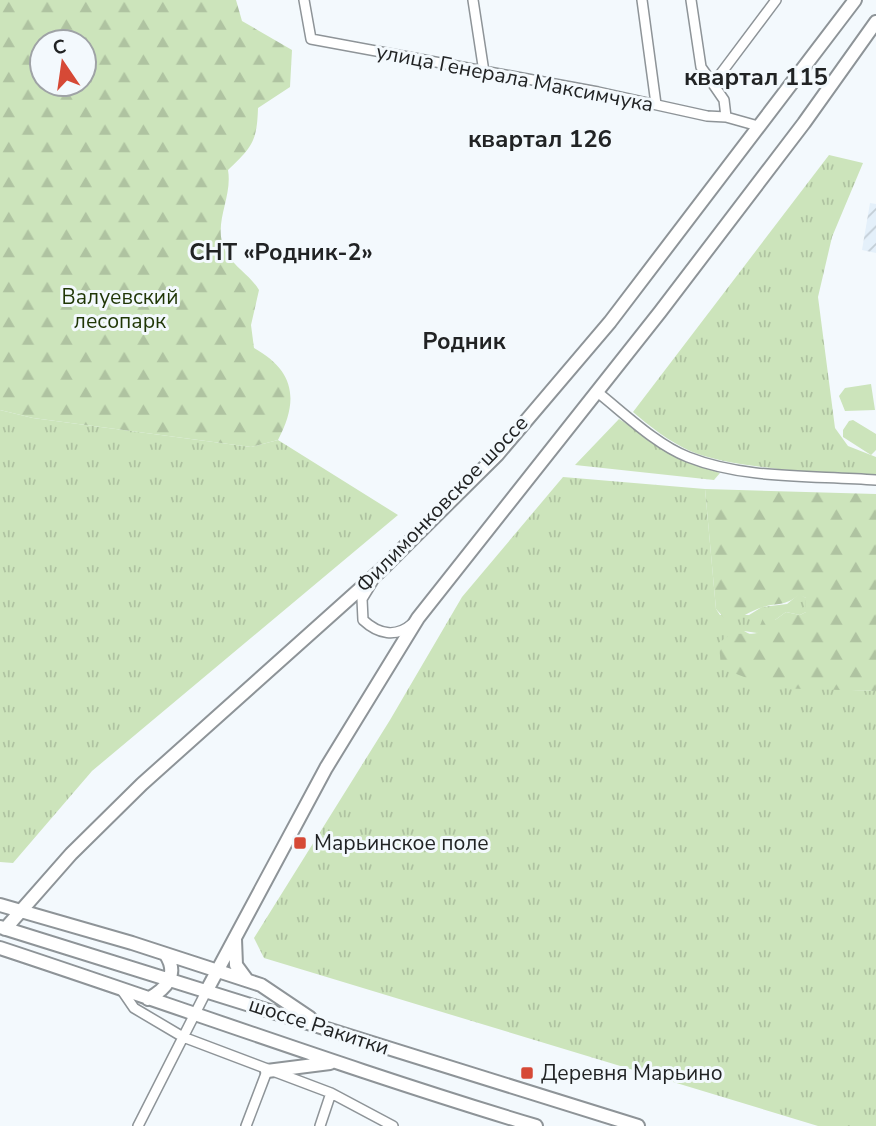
<svg xmlns="http://www.w3.org/2000/svg" width="876" height="1126" font-family="'Nunito Sans',sans-serif">
  <style>
    .industrial { fill: url(#industrial-furrows) }
    .grass { fill: url(#grass-tufts) }
    .forest { fill: url(#forest-firs); fill-rule: evenodd }
    .park { fill: #cce4bb }
    .lines { fill: none; stroke-linecap: round; stroke-linejoin: round }
    .street-casing { stroke: #8e9498; stroke-width: 12 }
    .secondary-casing { stroke: #8e9498; stroke-width: 16 }
    .street { stroke: #fff; stroke-width: 9 }
    .secondary { stroke: #fff; stroke-width: 12 }
    .poi-dot { fill: #d64936; stroke: #f3f9fd; stroke-width: 2.5 }
    .labels { text-anchor: middle; stroke-width: 6; stroke-linejoin: round; paint-order: stroke }
    .street-label { font-size: 21px; fill: #212324; stroke: #f3f9fd }
    .park-label { font-size: 21px; fill: #1f3605; stroke: #f3f9fd }
    .poi-label { font-size: 21px; fill: #212324; stroke: #f3f9fd; text-anchor: start }
    .neighbourhood-label { font-size: 23px; font-weight: bold; fill: #212324; stroke: #f3f9fd }
    .quarter-label { font-size: 24px; font-weight: bold; fill: #212324; stroke: #f3f9fd }
  </style>
  <defs>
    <pattern id="industrial-furrows" width="10" height="10" patternUnits="userSpaceOnUse" patternTransform="scale(1.75)"><rect width="10" height="10" fill="#e4f0fa"/><path d="M-1 1l2-2M0 10L10 0M9 11l2-2" fill="none" stroke="#c3ced6"/></pattern>
    <pattern id="grass-tufts" width="24" height="20" patternUnits="userSpaceOnUse" patternTransform="scale(1.75)"><rect width="24" height="20" fill="#cce4bb"/><path d="M3 7l-1-3M5 7V3M7 7l1-3M15 17l-1-3M17 17v-4M19 17l1-3" fill="none" stroke="#afc3a1"/></pattern>
    <pattern id="forest-firs" width="22" height="20" patternUnits="userSpaceOnUse" patternTransform="scale(1.75)"><rect width="22" height="20" fill="#cce4bb"/><path d="M5 1l3.5 6h-7zM16 11l3.5 6h-7z" fill="#afc3a1"/></pattern>
  </defs>
  <rect width="100%" height="100%" fill="#f3f9fd"/>
  <path class="industrial" d="M 870,203 L 876,204 L 876,253 L 862,250 Z"/>
  <path class="grass" d="M 829,155 L 863,163 L 832,237 L 818,297 L 835,428 L 848,446 L 876,457 L 876,474 C 833,475 728,468 690,451 C 670,442 649,426 633,412 Z
    M 0,410 L 33,418 L 251,447 L 278,440 L 398,515 L 92,771 L 13,863 L 0,862 Z
    M 619,419 L 689,463 L 720,473 L 714,480 L 575,465 Z
    M 563,477 L 705,489 L 716,609 L 720,615 L 749,615 L 762,607 L 787,604 L 799,594 L 806,598 L 806,612 L 800,615 L 786,612 L 757,633 L 744,631 L 852,690 L 876,691 L 876,1126 L 818,1126 L 264,958 L 254,938 L 390,720 L 462,597 Z"/>
  <path class="forest" d="M 0,0 L 236,0 L 242,21 L 292,50 L 290,87 L 258,108 C 257,142 252,147 228,170 C 233,199 211,225 226,252 C 235,268 250,275 259,290 L 251,325 L 254,348 C 295,371 299,400 278,440 L 251,447 L 33,418 L 0,410 ZM 42,42 L 84,42 L 84,84 L 42,84 Z
    M 705,489 L 876,494 L 876,691 L 772,688 L 721,668 L 719,643 C 735,629 741,636 757,633 L 763,618 L 770,615 L 775,620 L 786,612 L 800,615 L 806,612 L 806,598 L 799,595 C 783,607 779,602 763,607 C 749,611 741,620 726,620 L 716,609 Z"/>
  <path class="park" d="M 871,384 L 875,410 L 845,411 L 839,396 L 845,388 Z
    M 853,420 L 876,434 L 876,450 L 871,455 L 843,437 L 843,430 L 849,421 Z"/>
  <g class="lines">
    <defs>
      <path id="street" d="M 304,0 L 311,39 L 598,92 L 707,116 L 726,117 L 758,126
        M 473,0 L 484,72
        M 642,0 L 656,104
        M 691,0 L 701,67 L 713,84
        M 726,117 L 724,100 L 713,84 L 776,0
        M 596,391 C 624,413 655,444 688,457 C 746,480 815,475 876,480
        M 373,581 L 362,599 L 363,620 C 378,634 396,638 412,624
        M 121,989 L 134,1008 L 183,1037 L 331,1093 L 393,1126
        M 138,1126 L 207,990
        M 246,1126 L 267,1071
        M 320,1126 L 331,1093"/>
      <path id="secondary" d="M 0,905 L 132,943 L 261,985 L 310,1018
        M 0,927 L 638,1126
        M 5,929 L 71,854 L 142,784 L 380,571 L 497,455 L 610,322 L 855,0
        M 235,939 L 236,965 L 247,980
        M 0,948 C 179,1007 356,1072 536,1126
        M 207,990 L 326,768 L 418,618 L 660,312 L 804,123 L 876,22
        M 148,999 C 166,989 179,975 166,955
        M 267,1071 L 330,1063"/>
    </defs>
    <use href="#street" class="street-casing"/>
    <use href="#secondary" class="secondary-casing"/>
    <use href="#street" class="street"/>
    <use href="#secondary" class="secondary"/>
  </g>
  <g class="poi-dot">
    <rect x="293" y="836" width="14" height="14" rx="3.5"/>
    <rect x="520" y="1066" width="14" height="14" rx="3.5"/>
  </g>
  <g class="labels">
    <g class="street-label">
      <text transform="translate(515 78) rotate(11)" y="7">улица Генерала Максимчука</text>
      <text transform="translate(442 504) rotate(-46)" y="7">Филимонковское шоссе</text>
      <text transform="translate(319 1026) rotate(18)" y="7">шоссе Ракитки</text>
    </g>
    <g class="park-label">
      <text x="120" y="304">Валуевский<tspan x="120" dy="24">лесопарк</tspan></text>
    </g>
    <g class="poi-label">
      <text x="314" y="850">Марьинское поле</text>
      <text x="541" y="1080">Деревня Марьино</text>
    </g>
    <g class="neighbourhood-label">
      <text x="281" y="260">СНТ «Родник-2»</text>
      <text x="464" y="349">Родник</text>
    </g>
    <g class="quarter-label">
      <text x="756" y="85">квартал 115</text>
      <text x="540" y="147">квартал 126</text>
    </g>
  </g>
  <g transform="translate(63 63) rotate(347)"><circle r="33" fill="#f3f9fd" stroke="#9fa3a6" stroke-width="2"/>
  <path d="M0-5L12 26L0 18L-12 26Z" fill="#d64936"/>
  <text y="-10" font-size="19" font-weight="bold" text-anchor="middle" fill="#212324">С</text>
  </g>
</svg>
